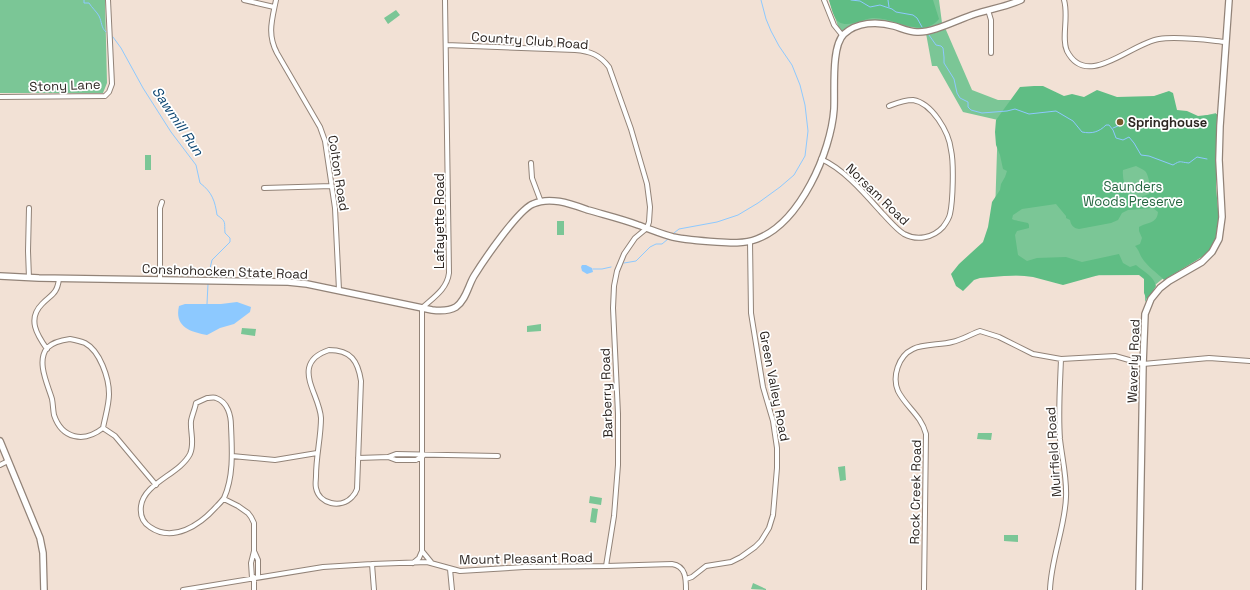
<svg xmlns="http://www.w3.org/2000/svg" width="1250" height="590" font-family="'Space Grotesk',sans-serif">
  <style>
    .green { fill: #7bc696 }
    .forest { fill: #5fbd84; fill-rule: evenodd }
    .water { fill: #8dc9ff }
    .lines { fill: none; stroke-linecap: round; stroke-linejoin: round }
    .stream { stroke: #8dc9ff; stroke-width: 1 }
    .street-casing { stroke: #928378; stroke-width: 6 }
    .secondary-casing { stroke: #928378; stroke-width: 8 }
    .street { stroke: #fff; stroke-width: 4 }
    .secondary { stroke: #fff; stroke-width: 5.5 }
    .poi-dot { fill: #77592d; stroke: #fff; stroke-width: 1.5 }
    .labels { text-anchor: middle; stroke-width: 3.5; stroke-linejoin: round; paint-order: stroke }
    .street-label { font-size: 13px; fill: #2d2622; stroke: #fff }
    .poi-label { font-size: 13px; font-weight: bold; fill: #2d2622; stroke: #fff; text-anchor: start }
    .park-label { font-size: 13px; fill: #246640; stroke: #fff }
    .water-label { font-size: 14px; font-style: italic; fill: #104873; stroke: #fff }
  </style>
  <rect width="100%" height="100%" fill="#f2e1d5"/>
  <path class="green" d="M 0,0 L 105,0 L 107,83 L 103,93 L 0,93 Z
    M 829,0 L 939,0 L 942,23 L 946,30 L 972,90 L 998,100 L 1020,100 L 1195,118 L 1216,113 L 1215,151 L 1166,276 L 1155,285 L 1145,302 L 1145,275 L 993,276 L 998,120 L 963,112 L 937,66 L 932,66 L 925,28 C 910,29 902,24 888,22 C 872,19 854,24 840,32 Z
    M 396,10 L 400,15 L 388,24 L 384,18 Z
    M 145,155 L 151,155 L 151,170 L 145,170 Z
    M 557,221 L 564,221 L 564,235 L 557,235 Z
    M 541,324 L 541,331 L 527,332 L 527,326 Z
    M 242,328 L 256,329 L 255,336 L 241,334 Z
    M 978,433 L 992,433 L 991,440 L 977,439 Z
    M 845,466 L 846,480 L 840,481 L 838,467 Z
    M 590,496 L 602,498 L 601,505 L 589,503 Z
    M 592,508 L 598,509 L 596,523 L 590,522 Z
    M 1004,535 L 1018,535 L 1018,542 L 1004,541 Z
    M 753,583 L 766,589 L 766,590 L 751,589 Z"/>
  <path class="forest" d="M 829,0 L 933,0 L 939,19 C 922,40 893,16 872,18 C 863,19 848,28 839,22 C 833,18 831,6 829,0 Z
    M 1034,86 L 1043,86 L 1064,96 L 1072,94 L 1084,97 L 1097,90 L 1117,97 L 1154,96 L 1169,91 L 1173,93 L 1177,110 L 1187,111 L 1198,116 L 1217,114 L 1216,187 L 1219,220 L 1217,236 L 1214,244 L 1208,253 L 1197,260 L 1164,280 C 1157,273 1147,266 1142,258 C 1139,253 1139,250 1135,246 L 1140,244 L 1142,238 L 1139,231 L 1139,227 C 1147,222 1157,224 1158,212 L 1153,208 L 1128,210 L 1122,213 L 1118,220 L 1111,223 L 1079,229 C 1073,228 1071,225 1070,220 L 1066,218 L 1066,216 L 1056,204 L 1022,209 L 1013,215 L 1012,219 L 1014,220 L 1028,223 L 1029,225 L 1029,228 L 1017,231 L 1015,235 L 1018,255 L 1027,261 L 1037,258 L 1066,257 L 1082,262 L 1119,254 L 1123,263 L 1130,267 L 1136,265 C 1145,273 1153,275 1156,286 L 1149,298 L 1146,298 L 1144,293 L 1144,279 L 1139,275 L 1099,275 L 1063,285 L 1033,277 L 1016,275 L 980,278 L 974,280 L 963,291 L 956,286 L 951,274 L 959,264 L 983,242 L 988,227 L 992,202 L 1000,190 L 1001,184 L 1005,177 L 1007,171 L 1003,169 L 1000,155 L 996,145 L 995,132 L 996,120 L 1020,87 ZM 1136,166 C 1139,168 1143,169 1145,171 C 1149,175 1151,189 1149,194 L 1135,199 L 1127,193 C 1125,186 1122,177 1123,170 Z"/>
  <path class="water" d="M 582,265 L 586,265 L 592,268 L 593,272 L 587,274 L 582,271 L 581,267 Z
    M 237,302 L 251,307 L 250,312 L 234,324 L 220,328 L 207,335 C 191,332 174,327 179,306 L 185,304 L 221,304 Z"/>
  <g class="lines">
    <path class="stream" d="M 84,0 L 84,3 L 89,3 C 92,8 97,12 99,16 C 102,22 101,28 106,32
      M 851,0 L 860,1 L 870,7 L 880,5 L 892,9 L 896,12 L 913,15 L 917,18 L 922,27
      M 888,0 L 889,7
      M 929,35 L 936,45 L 941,46 L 943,48 L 944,57 L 944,63 L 954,79 L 957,93 L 960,98 L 968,102 L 968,107 L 971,110 L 982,113 L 1007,111 L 1015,109 L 1029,114 L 1056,111 L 1073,121 L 1082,132 C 1092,134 1099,132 1106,125 L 1109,125 L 1113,130 L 1116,138 L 1123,140 L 1129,137 L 1134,143 L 1141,155 L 1149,156 L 1173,165 C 1181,160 1179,162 1189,163 L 1197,157 L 1207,159
      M 113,37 L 121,48 L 143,88 L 171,132 L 196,165 L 200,183 C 212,192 215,201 217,215 C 227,222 224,222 225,233 L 230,238 L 230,242 L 212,260 L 208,277
      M 1113,128 L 1118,126 L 1118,122
      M 674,233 L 679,229 L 717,222 L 738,215 L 758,203 L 780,187 L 794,175 L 805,156 L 808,131 L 805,105 L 800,85 L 792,65 L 779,46 L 771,31 L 766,19 L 761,0
      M 624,263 L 636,261 L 650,247 L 656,244 L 662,244 L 668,239
      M 593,269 L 602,269 L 611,267
      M 207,304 L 208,284"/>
    <defs>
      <path id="street" d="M 244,0 L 274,7
        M 276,0 C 272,20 267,34 277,53 L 320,127 L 325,141 L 335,208 L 339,290
        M 824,0 L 834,25 L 842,35
        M 1064,0 C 1069,17 1061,38 1067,51 C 1087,90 1131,43 1159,39 C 1178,36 1206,40 1226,42
        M 988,10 L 991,20 L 991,53
        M 446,45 L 575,50 C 590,51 600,55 609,67 L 631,129 L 647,184 L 650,207 L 649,222 L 647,228 L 635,238 L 624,254 L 617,271 L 614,286 L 613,308 L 618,414 L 618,465 L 614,516 L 606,566
        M 0,97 L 105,96 L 109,92 L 112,84 L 108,0
        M 821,159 C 844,169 865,194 882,213 C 889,220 896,229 904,234 C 917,241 933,238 943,227 C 946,223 949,219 950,214 C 953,201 954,163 951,150 C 949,132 932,103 913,100 C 904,100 897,103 889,106
        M 531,163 L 532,178 L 541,202
        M 264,188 L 332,186
        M 29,208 L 28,251 L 29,278
        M 160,280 L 160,208 L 162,202
        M 70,339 C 75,340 80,341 85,343 C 100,351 109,378 109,394 C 109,405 105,417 103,428 C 84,443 62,439 54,415 C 53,410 53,404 52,399 C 48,385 36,362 47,348 C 53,342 62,340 70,339 Z
        M 47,349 C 37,335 27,319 42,304 C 52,294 57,294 59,279
        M 329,350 C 351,350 358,361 361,381 L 357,489 C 356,492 354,495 352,497 C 341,509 319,504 316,488 C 315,484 316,480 316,476 C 316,456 321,437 321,418 C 320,401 306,383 309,368 C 311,358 320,353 329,350 Z
        M 207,398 C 210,398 214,397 216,398 C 228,402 231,416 231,426 C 232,449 234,476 224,498 C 222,501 219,504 216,507 C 200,525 173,543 150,527 C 142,522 140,514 141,506 C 144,483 180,474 190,454 C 195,443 190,432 191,421 C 192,415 195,409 196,403 Z
        M 103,428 L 115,436 L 156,485
        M 232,456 L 275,460 L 317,453
        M 388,457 L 396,454 L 498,456
        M 358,458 L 388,457 L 396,460 L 416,460 L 423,456
        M 0,465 L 8,461
        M 224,499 L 238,506 L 248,513 L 251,517 L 254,523 L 254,551 L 251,563 L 252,578
        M 254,551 L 258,560 L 258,577
        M 422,551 L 431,562
        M 413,563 L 419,558 L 422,551 L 422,308 C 434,297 447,289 449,273 L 445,0
        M 372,564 L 374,590
        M 450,569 L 452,590
        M 254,577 L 254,590
        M 686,579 L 692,577 L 706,566 L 731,562 L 741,557 L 755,547 L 761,541 L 769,528 L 773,515 L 777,468 L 777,448 L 773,421 L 763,387 L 751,313 L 750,241
        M 183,590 L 323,567 L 372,564 L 427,562 L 460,571 L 524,567 L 606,566 L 672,564 C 686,566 686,579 686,590
        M 924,590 L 926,434 C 921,415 906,407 898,391 C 892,377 898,356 913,349 C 923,344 941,345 952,342 C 962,340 971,334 980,331 L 999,337 L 1033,354 L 1061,359 L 1115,356 L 1143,364 L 1209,358 L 1250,361
        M 1050,590 C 1051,558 1065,528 1066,497 C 1067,477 1062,458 1060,439 C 1058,412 1060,386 1061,359"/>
      <path id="secondary" d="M 0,276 L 39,278 L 288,282 L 307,284 L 432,310 C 440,311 449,311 456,307 C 466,300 468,286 474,276 C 484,260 518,210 533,204 C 550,196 571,204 588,210 C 605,215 622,219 638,225 C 650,229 661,234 673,237 C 687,240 702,241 717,242 C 730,243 744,244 757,239 C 800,223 831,152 834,109 C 835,90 831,46 844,34 C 857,22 877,21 894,26 C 901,28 909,32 917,32 C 933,33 959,19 975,14 C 990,9 1006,7 1021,0
        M 0,441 L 40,538 L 43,553 L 44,590
        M 1139,590 L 1143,364 L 1145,314 L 1151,299 L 1160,288 L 1169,281 L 1202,262 L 1212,252 L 1219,239 L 1222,217 L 1219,160 L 1220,126 L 1229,0"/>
    </defs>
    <use href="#street" class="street-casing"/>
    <use href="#secondary" class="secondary-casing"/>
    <use href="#street" class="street"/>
    <use href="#secondary" class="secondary"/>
  </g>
  <circle class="poi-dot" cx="1120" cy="122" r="4"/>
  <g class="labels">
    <g class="street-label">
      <text transform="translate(530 40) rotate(4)" y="5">Country Club Road</text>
      <text transform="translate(65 85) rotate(-2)" y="5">Stony Lane</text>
      <text transform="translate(339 173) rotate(81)" y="5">Colton Road</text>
      <text transform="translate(878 194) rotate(44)" y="5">Norsam Road</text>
      <text transform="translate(439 221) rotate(-90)" y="5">Lafayette Road</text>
      <text transform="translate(225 271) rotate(2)" y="5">Conshohocken State Road</text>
      <text transform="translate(1133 361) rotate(-88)" y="5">Waverly Road</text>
      <text transform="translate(775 386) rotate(79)" y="5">Green Valley Road</text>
      <text transform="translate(606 393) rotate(-92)" y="5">Barberry Road</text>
      <text transform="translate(1053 452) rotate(-94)" y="5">Muirfield Road</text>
      <text transform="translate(915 492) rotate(-89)" y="5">Rock Creek Road</text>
      <text transform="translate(526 558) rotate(-1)" y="5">Mount Pleasant Road</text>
    </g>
    <g class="poi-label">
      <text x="1128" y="127">Springhouse</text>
    </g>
    <g class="park-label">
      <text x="1133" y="191">Saunders<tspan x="1133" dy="15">Woods Preserve</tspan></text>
    </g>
    <g class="water-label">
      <text transform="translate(178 121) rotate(56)" y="5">Sawmill Run</text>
    </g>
  </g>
</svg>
